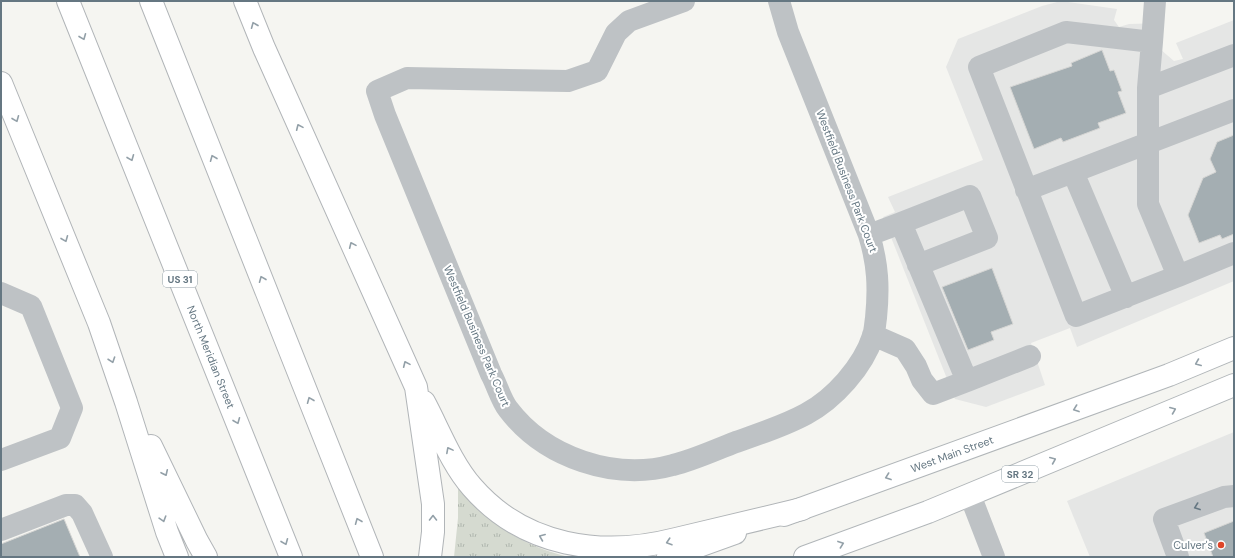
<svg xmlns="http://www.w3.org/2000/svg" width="1235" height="558" font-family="'DM Sans',sans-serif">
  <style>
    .built { fill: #e5e6e5 }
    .grass { fill: url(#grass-tufts) }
    .building { fill: #a4aeb2; stroke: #d6d6d4 }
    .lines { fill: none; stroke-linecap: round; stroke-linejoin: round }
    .major-casing { stroke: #b1b6b9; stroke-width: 24 }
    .highway-casing { stroke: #b1b5b8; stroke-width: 24 }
    .minor { stroke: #bec2c5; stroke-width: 22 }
    .major { stroke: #fff; stroke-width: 22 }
    .highway { stroke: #fff; stroke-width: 22 }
    .oneway { stroke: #93a0a8 }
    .oneway2 { stroke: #657782 }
    .poi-dot { fill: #de4528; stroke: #fff; stroke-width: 1.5 }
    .labels { text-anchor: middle; stroke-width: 4; stroke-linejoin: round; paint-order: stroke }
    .shield { fill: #fff; stroke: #93a0a8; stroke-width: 1 }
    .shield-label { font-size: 10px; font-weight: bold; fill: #657782 }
    .street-label { font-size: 11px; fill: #657782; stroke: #fff }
    .poi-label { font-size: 11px; fill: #657782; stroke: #fff; text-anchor: end }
  </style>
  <defs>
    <pattern id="grass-tufts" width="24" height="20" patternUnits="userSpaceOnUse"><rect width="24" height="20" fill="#d5dad0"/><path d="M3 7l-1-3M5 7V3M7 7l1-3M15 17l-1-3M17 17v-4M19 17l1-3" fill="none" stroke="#b0b6ae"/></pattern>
  </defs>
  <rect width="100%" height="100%" fill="#f5f5f1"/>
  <path class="built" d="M 1061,1 L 1117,9 L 1114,20 L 1119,27 L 1129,24 L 1163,23 L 1160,49 L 1174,61 L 1183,59 L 1176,43 L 1234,20 L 1234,281 L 1077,347 L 1070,328 L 1031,343 L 1045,385 L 986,407 L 955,399 L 883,217 L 895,212 L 888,197 L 983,160 L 946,67 L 958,39 L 1042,6 Z
    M 1234,432 L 1234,557 L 1090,557 L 1067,501 Z"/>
  <path class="grass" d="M 458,488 C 466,493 478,509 487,516 C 510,537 539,550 569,557 L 454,557 L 458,518 Z"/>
  <path class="building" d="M 1102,50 L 1110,71 L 1114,70 L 1122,91 L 1118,92 L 1126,113 L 1098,123 L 1100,128 L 1063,142 L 1061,138 L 1034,149 L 1010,87 L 1072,66 L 1071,63 Z
    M 1234,135 L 1234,234 L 1222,239 L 1220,235 L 1199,243 L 1188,215 L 1203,178 L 1216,172 L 1210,159 L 1217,142 Z
    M 992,268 L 1013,324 L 991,332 L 994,340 L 968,350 L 942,287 Z
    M 64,519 L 80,557 L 1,557 L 1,544 Z
    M 1234,521 L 1234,557 L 1213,557 L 1204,533 Z"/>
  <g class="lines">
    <defs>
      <path id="major" d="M 784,515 L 1169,375 L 1234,348
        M 668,557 L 735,533
        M 805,557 L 928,512 L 1234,385"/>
      <path id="highway" d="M 68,1 L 291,557
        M 151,1 L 372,557
        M 245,1 L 264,48 L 416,387 L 433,504 L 433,532 L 430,557
        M 1,83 L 99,323 L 126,402 L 167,532 L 177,557
        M 424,402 C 439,430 451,463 472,487 C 524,547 602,558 676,539 L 802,509
        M 151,446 L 197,541 L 206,557"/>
    </defs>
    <use href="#major" class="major-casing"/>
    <use href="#highway" class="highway-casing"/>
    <path class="minor" d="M 684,1 L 629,21 L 616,33 L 597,71 L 568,81 L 407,78 L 377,91 L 385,115 L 491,374 C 497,385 501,400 508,409 C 545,458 615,481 673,465 C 694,460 715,450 736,442 C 759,434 784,426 806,414 C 834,399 863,367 873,336 C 875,330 875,324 876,318 C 879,288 878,264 869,235 L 788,32 L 779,1
      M 1066,32 L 1152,42 L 1148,88 L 1148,204 L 1178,276 L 1076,316 L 979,67 Z
      M 1152,42 L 1155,1
      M 1148,88 L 1234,55
      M 1073,172 L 1126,297
      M 1026,190 L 1234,110
      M 901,223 L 970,196 L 987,238 L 918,265
      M 869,235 L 901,223 L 967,381 L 933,394 L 922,380 L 916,366 L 905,349 L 873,335
      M 1178,276 L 1234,253
      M 1,293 L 31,306 L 72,408 L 60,438 L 1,460
      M 967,381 L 1030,356
      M 970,495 L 994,557
      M 1,530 L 66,505 L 75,505 L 82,513 L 102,557
      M 1178,557 L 1164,519 L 1224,497 L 1234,496"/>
    <use href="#major" class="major"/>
    <use href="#highway" class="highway"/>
  </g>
  <defs><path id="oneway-chevron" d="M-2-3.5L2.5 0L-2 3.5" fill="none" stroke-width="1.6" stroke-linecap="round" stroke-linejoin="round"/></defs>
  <g class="oneway">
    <use href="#oneway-chevron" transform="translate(254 25) rotate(-112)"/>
    <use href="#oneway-chevron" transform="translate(83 37) rotate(68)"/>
    <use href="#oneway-chevron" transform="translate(16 119) rotate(68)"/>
    <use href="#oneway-chevron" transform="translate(299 127) rotate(-114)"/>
    <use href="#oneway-chevron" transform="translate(131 158) rotate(68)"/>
    <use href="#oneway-chevron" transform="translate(213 158) rotate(-112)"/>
    <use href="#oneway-chevron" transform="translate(65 239) rotate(68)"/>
    <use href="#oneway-chevron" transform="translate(352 245) rotate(-114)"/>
    <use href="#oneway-chevron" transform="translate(262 279) rotate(-112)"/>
    <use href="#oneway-chevron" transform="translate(112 360) rotate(71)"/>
    <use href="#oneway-chevron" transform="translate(1198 363) rotate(158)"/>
    <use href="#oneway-chevron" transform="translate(406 364) rotate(-114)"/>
    <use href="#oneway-chevron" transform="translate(310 400) rotate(-112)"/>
    <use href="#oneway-chevron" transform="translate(1076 409) rotate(160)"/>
    <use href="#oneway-chevron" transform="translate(1173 410) rotate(-22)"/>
    <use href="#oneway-chevron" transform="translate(237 421) rotate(68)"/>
    <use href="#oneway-chevron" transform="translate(449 450) rotate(-118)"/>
    <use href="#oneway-chevron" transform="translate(1053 460) rotate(-23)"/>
    <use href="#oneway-chevron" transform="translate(165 473) rotate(65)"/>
    <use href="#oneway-chevron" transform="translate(888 477) rotate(160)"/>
    <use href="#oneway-chevron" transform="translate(433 518) rotate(-90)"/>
    <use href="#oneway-chevron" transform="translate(163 519) rotate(73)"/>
    <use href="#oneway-chevron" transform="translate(358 521) rotate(-112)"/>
    <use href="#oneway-chevron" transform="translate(542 537) rotate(-158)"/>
    <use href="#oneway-chevron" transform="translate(285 542) rotate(68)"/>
    <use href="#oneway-chevron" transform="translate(669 542) rotate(162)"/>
    <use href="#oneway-chevron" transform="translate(841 544) rotate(-20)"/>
  </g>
  <use class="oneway2" href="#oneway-chevron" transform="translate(1197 507) rotate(160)"/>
  <circle class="poi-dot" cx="1221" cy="545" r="4"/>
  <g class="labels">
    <g class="shield">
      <rect x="163" y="271" width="34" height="16" rx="3"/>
      <rect x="1002" y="466" width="36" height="16" rx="3"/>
    </g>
    <g class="shield-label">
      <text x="180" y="283">US 31</text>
      <text x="1020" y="478">SR 32</text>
    </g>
    <g class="street-label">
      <text transform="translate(847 181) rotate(69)" y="4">Westfield Business Park Court</text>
      <text transform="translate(477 336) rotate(67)" y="4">Westfield Business Park Court</text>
      <text transform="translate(211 357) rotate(68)" y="4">North Meridian Street</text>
      <text transform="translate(952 454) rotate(-20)" y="4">West Main Street</text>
    </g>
    <g class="poi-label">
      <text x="1213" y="549">Culver's</text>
    </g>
  </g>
  <rect width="1235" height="558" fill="none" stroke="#657782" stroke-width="4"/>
</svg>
